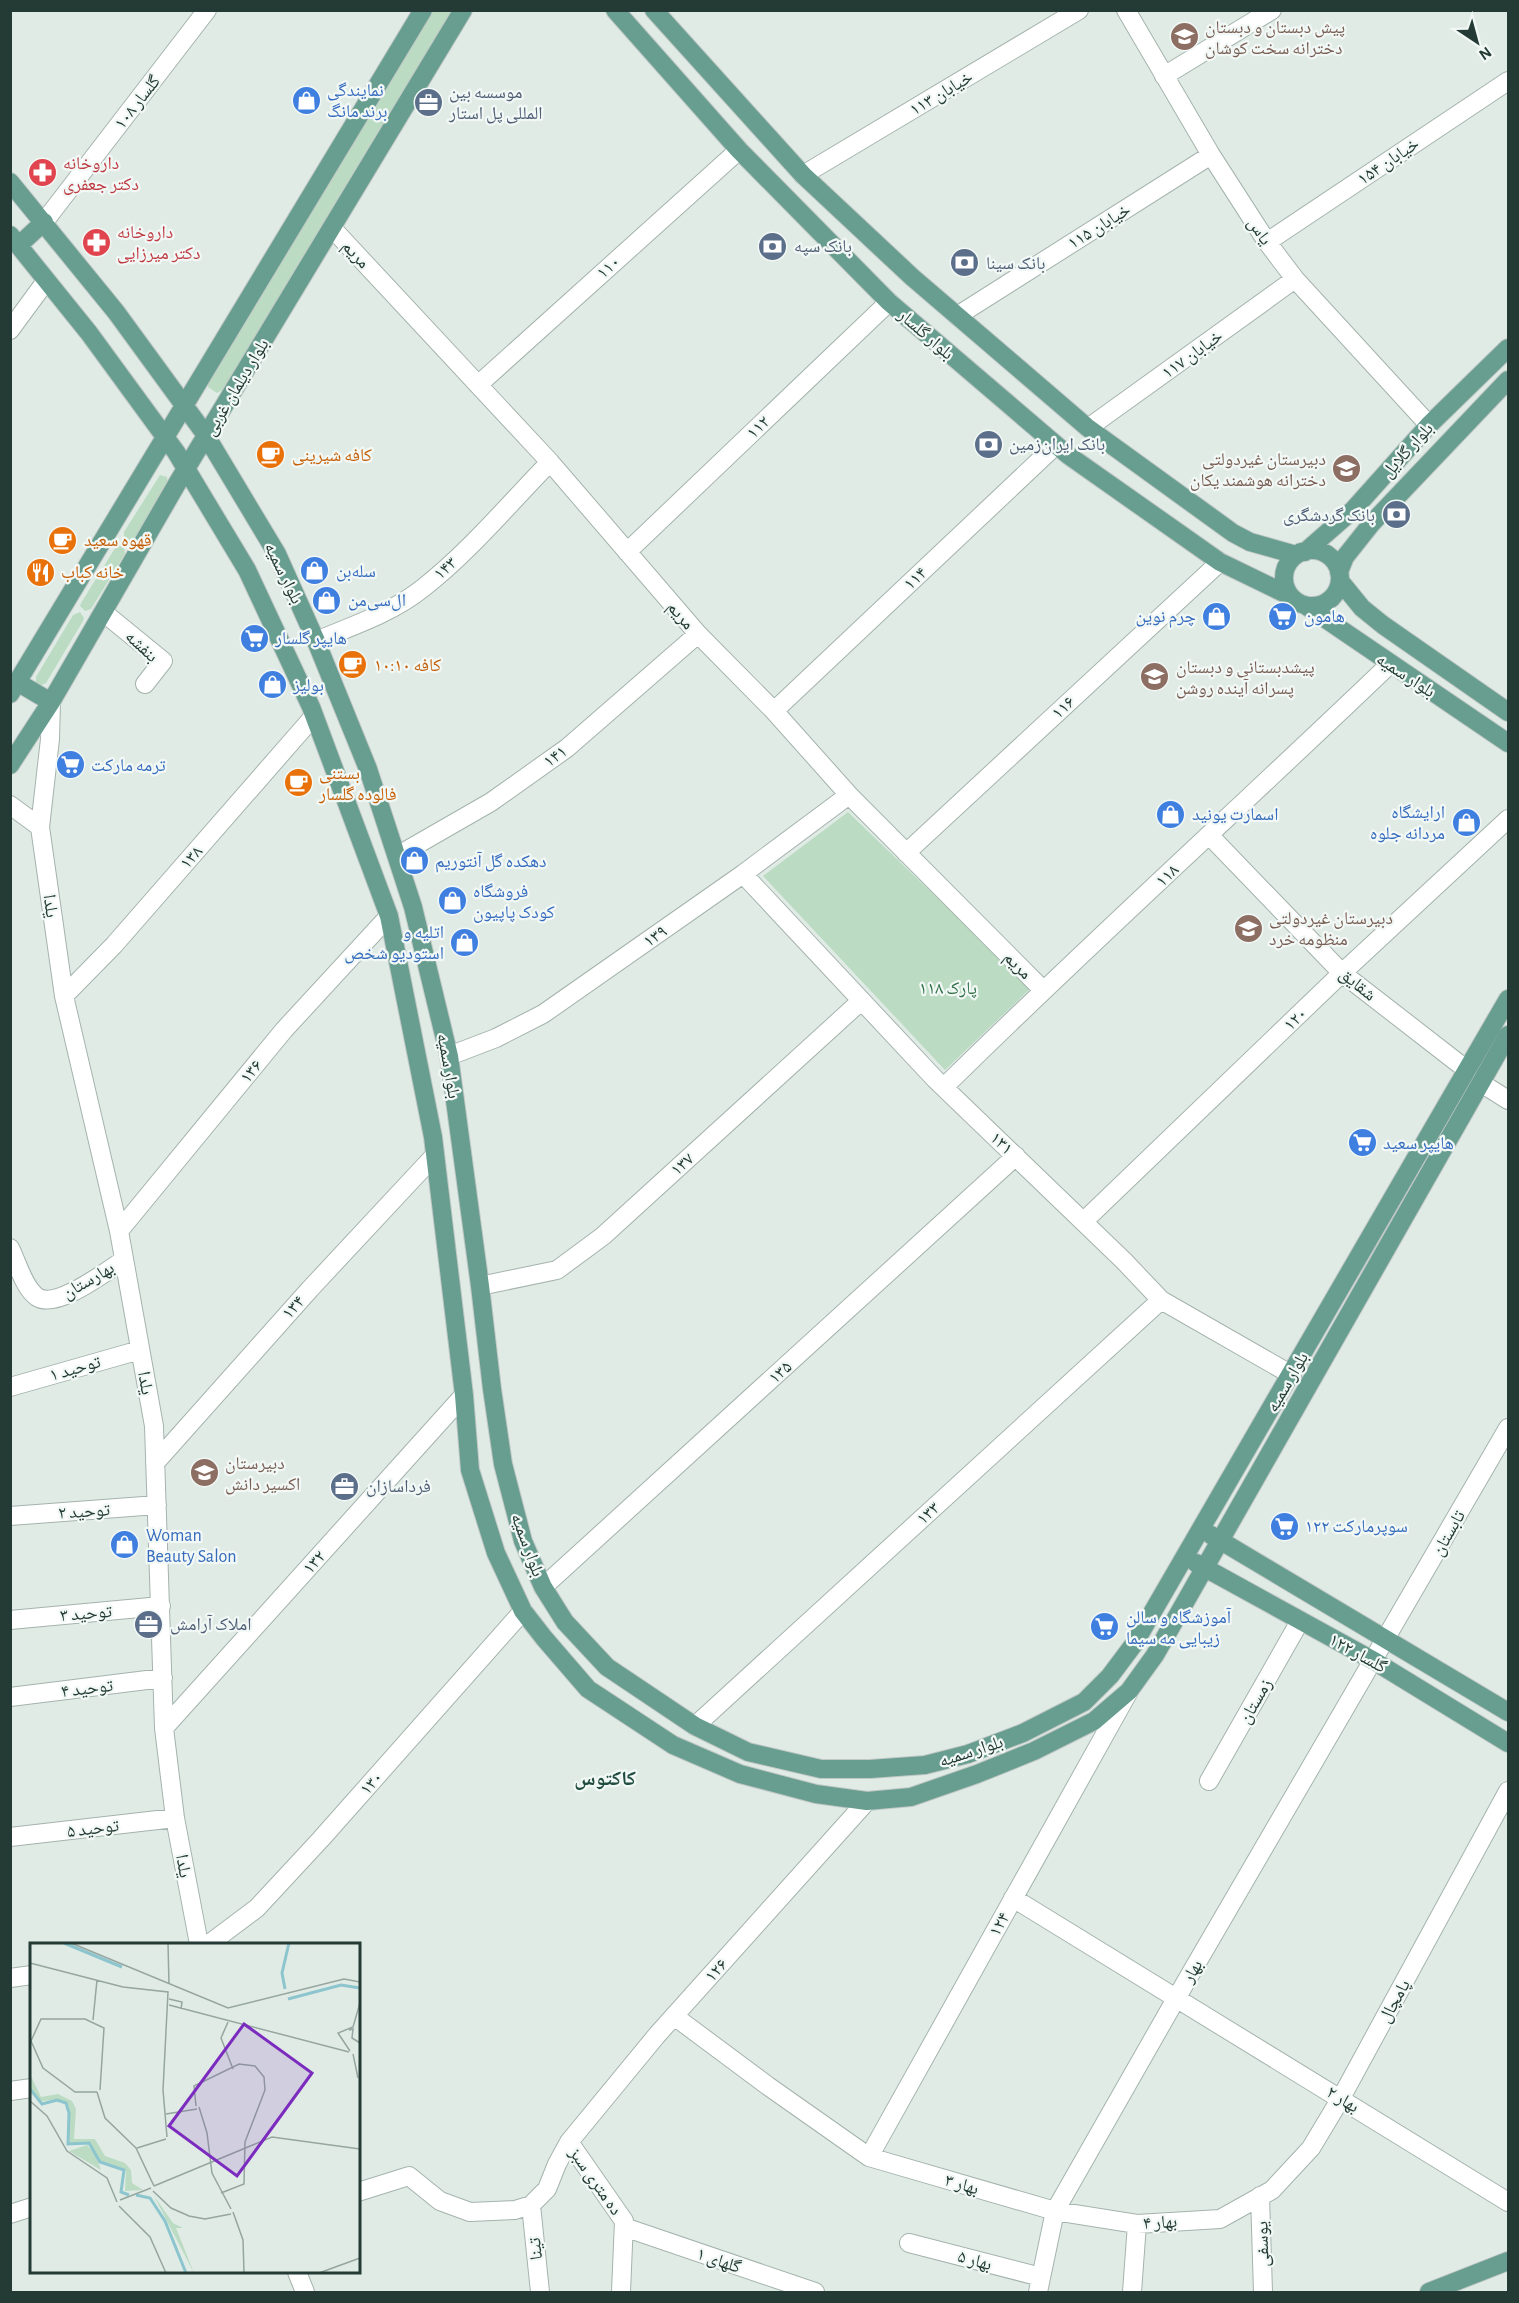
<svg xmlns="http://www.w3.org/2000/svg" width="1519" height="2303" font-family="'Alegreya Sans','Noto Naskh Arabic',sans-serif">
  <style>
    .green { fill: #bbdbc3 }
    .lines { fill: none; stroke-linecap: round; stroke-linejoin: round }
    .minor-casing { stroke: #a4b3ad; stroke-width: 20 }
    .major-casing { stroke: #c1c8c6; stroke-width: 20 }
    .minor { stroke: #fff; stroke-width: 18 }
    .major { stroke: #689e8f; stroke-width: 18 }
    .labels { text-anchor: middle; stroke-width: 4.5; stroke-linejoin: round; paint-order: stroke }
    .education-label { font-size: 18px; fill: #785e54; stroke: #f2f8f5; text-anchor: start }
    .shop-label { font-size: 18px; fill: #366cbe; stroke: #f2f8f5; text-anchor: start }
    .service-label { font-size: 18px; fill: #4e5e75; stroke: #f2f8f5; text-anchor: start }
    .street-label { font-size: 18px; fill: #233b34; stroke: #f2f8f5 }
    .health-label { font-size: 18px; fill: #be3a42; stroke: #f2f8f5; text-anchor: start }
    .food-label { font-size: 18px; fill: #c56008; stroke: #f2f8f5; text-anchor: start }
    .park-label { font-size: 18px; fill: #2f7046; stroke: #f2f8f5 }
    .neighbourhood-label { font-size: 20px; font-weight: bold; fill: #204c40; stroke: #f2f8f5 }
    .inset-river { fill: none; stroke: #8cc5cd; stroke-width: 3 }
    .inset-road { fill: none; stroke: #95a59f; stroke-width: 1.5 }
    .view { fill: #7b2cbf; fill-opacity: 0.15; stroke: #7b2cbf; stroke-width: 3 }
    .inset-edge { fill: none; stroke: #233b34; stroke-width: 3 }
  </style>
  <rect width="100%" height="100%" fill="#e1ebe6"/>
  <path class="green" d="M 433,11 L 457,11 L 226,388 L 217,393 L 208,387 L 208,377 Z
    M 160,475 L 167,477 L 168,484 L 134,539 L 128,542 L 124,539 L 124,532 Z
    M 117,545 L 124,547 L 125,554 L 91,609 L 85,611 L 80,606 L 81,603 Z
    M 80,612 L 84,618 L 83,621 L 46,683 L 39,686 L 36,684 L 36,677 L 73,615 Z
    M 848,812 L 1031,988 L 945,1070 L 763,876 Z"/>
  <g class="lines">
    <defs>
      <path id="minor" d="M 1126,10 L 1211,155 L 1267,242 L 1295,279 L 1429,425
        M 1164,76 L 1272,10
        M 803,175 L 1079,10
        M 44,222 L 207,10
        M 332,228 L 550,462 L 698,634 L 774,711 L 849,795 L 1043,990
        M 1267,242 L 1508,81
        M 957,316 L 1211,155
        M 10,330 L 46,281
        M 478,385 L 739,150
        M 1088,428 L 1295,279
        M 627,552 L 889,302
        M 103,612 L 163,661 L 145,684
        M 316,641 C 352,626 392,613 423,588 C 469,552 509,504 550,462
        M 51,702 L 50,739 L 40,827 L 64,996 L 119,1231 L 154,1426 L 164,1728 L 175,1818 L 199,1944
        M 774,711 L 1056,445
        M 10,805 L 40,827
        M 1210,836 L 1342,973 L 1467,1070
        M 906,853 L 1220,562
        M 397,856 L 491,802 L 567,748 L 698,634
        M 743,874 L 935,1079 L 1124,1261 L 1161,1300 L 1292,1375
        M 64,996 L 114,945 L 314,716
        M 449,1056 L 496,1038 L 543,1014 L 743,874 L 849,795
        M 1481,1083 L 1508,1100
        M 944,1087 C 1090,943 1242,806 1390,664
        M 1084,1221 L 1342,973 L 1508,819
        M 119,1231 L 284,1030 L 389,916
        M 10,1248 C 17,1262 24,1288 37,1297 C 57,1310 106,1271 124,1260
        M 480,1286 L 557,1270 L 603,1236 L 861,1001
        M 10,1387 L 140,1350
        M 155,1463 L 310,1289 L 435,1155
        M 10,1516 L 157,1505
        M 543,1587 L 1016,1156
        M 10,1620 L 161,1606
        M 10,1697 L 163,1678
        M 695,1726 L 1161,1300
        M 164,1728 L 464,1395
        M 1209,1781 L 1300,1621
        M 10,1837 L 175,1818
        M 1013,1898 L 1508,2202
        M 209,1944 L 257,1908 L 321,1839 L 523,1611
        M 10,1978 L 32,1975
        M 674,2016 L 768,2086 L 869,2157 L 1055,2211 L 1137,2224 L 1220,2219 L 1272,2190 L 1311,2148 L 1341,2098 L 1508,1791
        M 10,2091 L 32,2088
        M 569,2142 L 624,2221 L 621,2292
        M 869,2157 L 1128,1693
        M 358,2192 L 409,2176 L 440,2201 L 470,2212 L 515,2210 L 531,2205 L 547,2189 L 557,2164 L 569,2142 L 657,2035 L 867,1801
        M 1260,2196 L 1263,2292
        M 531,2205 L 540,2292
        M 10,2214 L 32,2207
        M 624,2227 L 815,2292
        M 909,2243 L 1041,2277
        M 297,2272 L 305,2292
        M 1038,2292 L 1055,2211 L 1177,1997 L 1508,1428
        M 1132,2292 L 1137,2224"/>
      <path id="major" d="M 615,10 L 739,150 L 889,302 L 1068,455 L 1220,562 L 1290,596
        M 654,10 L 803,175 L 912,277 L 1088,428 L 1233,533 L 1250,542 L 1296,555
        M 10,182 L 116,312 L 205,434 L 277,554 L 316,641 L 368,769 L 413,907 L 449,1056 L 480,1286 L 492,1389 L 503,1464 L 523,1541 L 543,1587 L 565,1622 L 607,1667 L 695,1726 L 748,1752 L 821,1769 L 870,1769 L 925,1765 L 968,1754 L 1023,1733 L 1084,1702 L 1110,1676 L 1134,1644 L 1508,999
        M 10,235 L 89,333 L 176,452 L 247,570 L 311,707 L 389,916 L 433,1137 L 464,1395 L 470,1470 L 496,1553 L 523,1611 L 544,1638 L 588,1689 L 673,1745 L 740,1774 L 816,1794 L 867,1801 L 911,1797 L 977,1774 L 1034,1751 L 1094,1721 L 1129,1691 L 1155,1655 L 1508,1035
        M 19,245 L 44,222
        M1284 578a28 28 0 1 1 56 0a28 28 0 1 1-56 0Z
        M 1305,552 L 1353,510 L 1429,425 L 1508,348
        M 1339,572 L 1345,557 L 1372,523 L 1508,380
        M 1340,581 L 1362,608 L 1383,625 L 1508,712
        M 1305,605 L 1508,743
        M 17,682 L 51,702
        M 10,694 L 423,10
        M 10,765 L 51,702 L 178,482 L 463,10
        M 1211,1535 L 1508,1712
        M 1196,1563 L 1374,1661 L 1508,1743
        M 1429,2292 L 1508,2261"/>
    </defs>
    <use href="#minor" class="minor-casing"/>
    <use href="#major" class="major-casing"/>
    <use href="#minor" class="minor"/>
    <use href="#major" class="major"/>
  </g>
  <defs>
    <symbol id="school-disc" viewBox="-11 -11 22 22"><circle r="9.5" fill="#8d6e63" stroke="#f2f8f5"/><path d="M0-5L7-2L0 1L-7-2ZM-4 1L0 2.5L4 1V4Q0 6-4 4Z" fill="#fff"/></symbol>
    <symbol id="shop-disc" viewBox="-11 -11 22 22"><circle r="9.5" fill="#3f7fe0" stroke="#f2f8f5"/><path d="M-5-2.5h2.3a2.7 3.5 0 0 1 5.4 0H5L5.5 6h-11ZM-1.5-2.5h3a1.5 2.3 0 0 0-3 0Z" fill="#fff"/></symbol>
    <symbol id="office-disc" viewBox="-11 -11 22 22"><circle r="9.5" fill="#5c6f8a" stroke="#f2f8f5"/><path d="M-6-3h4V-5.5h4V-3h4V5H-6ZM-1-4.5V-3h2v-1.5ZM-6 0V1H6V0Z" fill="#fff"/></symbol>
    <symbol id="pharmacy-disc" viewBox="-11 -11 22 22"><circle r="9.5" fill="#e0444e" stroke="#f2f8f5"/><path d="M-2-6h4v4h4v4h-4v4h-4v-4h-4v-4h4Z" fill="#fff"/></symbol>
    <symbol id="bank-disc" viewBox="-11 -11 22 22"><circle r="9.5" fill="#5c6f8a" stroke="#f2f8f5"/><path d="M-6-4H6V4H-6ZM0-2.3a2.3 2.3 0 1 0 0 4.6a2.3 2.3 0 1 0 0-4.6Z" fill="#fff"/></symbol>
    <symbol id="cafe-disc" viewBox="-11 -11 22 22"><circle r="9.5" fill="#e8710a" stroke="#f2f8f5"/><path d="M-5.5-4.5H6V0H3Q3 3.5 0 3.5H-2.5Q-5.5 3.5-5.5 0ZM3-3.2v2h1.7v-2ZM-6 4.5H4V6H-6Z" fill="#fff"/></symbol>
    <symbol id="restaurant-disc" viewBox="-11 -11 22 22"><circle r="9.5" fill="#e8710a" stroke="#f2f8f5"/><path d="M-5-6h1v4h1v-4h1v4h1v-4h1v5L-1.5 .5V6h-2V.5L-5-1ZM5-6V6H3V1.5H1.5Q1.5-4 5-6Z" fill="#fff"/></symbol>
    <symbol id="supermarket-disc" viewBox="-11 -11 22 22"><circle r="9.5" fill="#3f7fe0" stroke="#f2f8f5"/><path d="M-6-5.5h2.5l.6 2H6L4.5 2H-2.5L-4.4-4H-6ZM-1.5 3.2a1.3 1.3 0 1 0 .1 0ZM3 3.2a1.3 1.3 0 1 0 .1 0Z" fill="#fff"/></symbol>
  </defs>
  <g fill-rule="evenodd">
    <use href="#school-disc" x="1168" y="20" width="33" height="33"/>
    <use href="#shop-disc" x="290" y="84" width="33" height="33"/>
    <use href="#office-disc" x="412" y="86" width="33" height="33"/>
    <use href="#pharmacy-disc" x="26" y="156" width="33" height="33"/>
    <use href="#pharmacy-disc" x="80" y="226" width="33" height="33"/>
    <use href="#bank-disc" x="756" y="230" width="33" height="33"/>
    <use href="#bank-disc" x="948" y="246" width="33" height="33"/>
    <use href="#bank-disc" x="972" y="428" width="33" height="33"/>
    <use href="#cafe-disc" x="254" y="438" width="33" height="33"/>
    <use href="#school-disc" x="1330" y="452" width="33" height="33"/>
    <use href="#bank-disc" x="1380" y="498" width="33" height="33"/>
    <use href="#cafe-disc" x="46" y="524" width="33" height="33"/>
    <use href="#shop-disc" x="298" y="554" width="33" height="33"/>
    <use href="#restaurant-disc" x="24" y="556" width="33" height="33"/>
    <use href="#shop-disc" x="310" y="584" width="33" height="33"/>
    <use href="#shop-disc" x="1200" y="600" width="33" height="33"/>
    <use href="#supermarket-disc" x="1266" y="600" width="33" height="33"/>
    <use href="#supermarket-disc" x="238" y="622" width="33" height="33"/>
    <use href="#cafe-disc" x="336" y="648" width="33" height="33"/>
    <use href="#school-disc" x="1138" y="660" width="33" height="33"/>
    <use href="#shop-disc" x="256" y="668" width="33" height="33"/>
    <use href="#supermarket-disc" x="54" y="748" width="33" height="33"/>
    <use href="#cafe-disc" x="282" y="766" width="33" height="33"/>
    <use href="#shop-disc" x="1154" y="798" width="33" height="33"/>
    <use href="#shop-disc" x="1450" y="806" width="33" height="33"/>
    <use href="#shop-disc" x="398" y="844" width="33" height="33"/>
    <use href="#shop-disc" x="436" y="884" width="33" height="33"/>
    <use href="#school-disc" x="1232" y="912" width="33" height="33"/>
    <use href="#shop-disc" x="448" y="926" width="33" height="33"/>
    <use href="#supermarket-disc" x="1346" y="1126" width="33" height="33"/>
    <use href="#school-disc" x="188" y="1456" width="33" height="33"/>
    <use href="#office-disc" x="328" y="1470" width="33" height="33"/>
    <use href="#supermarket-disc" x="1268" y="1510" width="33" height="33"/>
    <use href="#shop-disc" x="108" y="1528" width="33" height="33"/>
    <use href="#office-disc" x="132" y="1608" width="33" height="33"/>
    <use href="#supermarket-disc" x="1088" y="1610" width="33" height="33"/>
  </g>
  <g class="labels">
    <g class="education-label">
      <text x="1205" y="33">پیش دبستان و دبستان<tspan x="1205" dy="21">دخترانه سخت کوشان</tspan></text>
      <text x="1326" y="465" text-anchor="end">دبیرستان غیردولتی<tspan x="1326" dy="21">دخترانه هوشمند یکان</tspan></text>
      <text x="1176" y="673">پیشدبستانی و دبستان<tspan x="1176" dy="21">پسرانه آینده روشن</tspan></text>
      <text x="1269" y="924">دبیرستان غیردولتی<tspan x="1269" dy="21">منظومه خرد</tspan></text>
      <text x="225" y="1469">دبیرستان<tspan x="225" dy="21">اکسیر دانش</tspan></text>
    </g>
    <g class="shop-label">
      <text x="327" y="96">نمایندگی<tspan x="327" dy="21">برند مانگ</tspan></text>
      <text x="336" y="577">سله‌بن</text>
      <text x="348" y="606">ال‌سی‌من</text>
      <text x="1196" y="622" text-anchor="end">چرم نوین</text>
      <text x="1304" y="622">هامون</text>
      <text x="275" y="644">هایپر گلسار</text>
      <text x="293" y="691">بولیز</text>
      <text x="91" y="771">ترمه مارکت</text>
      <text x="1445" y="818" text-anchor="end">ارایشگاه<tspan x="1445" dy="21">مردانه جلوه</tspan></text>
      <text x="1192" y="820">اسمارت یونید</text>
      <text x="435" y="867">دهکده گل آنتوریم</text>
      <text x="473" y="897">فروشگاه<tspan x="473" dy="21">کودک پاپیون</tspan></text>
      <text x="444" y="938" text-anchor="end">اتلیه و<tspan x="444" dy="21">استودیو شخص</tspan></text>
      <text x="1383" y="1149">هایپر سعید</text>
      <text x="1305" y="1532">سوپرمارکت ۱۲۲</text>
      <text x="146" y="1541">Woman<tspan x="146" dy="21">Beauty Salon</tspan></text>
      <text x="1126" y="1623">آموزشگاه و سالن<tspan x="1126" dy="21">زیبایی مه سیما</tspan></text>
    </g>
    <g class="service-label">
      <text x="449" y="98">موسسه بین<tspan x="449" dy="21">المللی پل استار</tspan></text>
      <text x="794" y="252">بانک سپه</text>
      <text x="986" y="269">بانک سینا</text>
      <text x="1009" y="450">بانک ایران‌زمین</text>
      <text x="1375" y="521" text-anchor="end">بانک گردشگری</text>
      <text x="366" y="1492">فرداسازان</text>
      <text x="170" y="1630">املاک آرامش</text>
    </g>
    <g class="street-label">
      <text transform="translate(941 93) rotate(-31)" y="6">خیابان ۱۱۳</text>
      <text transform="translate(137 102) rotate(-52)" y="6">گلسار ۱۰۸</text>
      <text transform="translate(1388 161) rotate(-34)" y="6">خیابان ۱۵۴</text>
      <text transform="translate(1099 226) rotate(-32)" y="6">خیابان ۱۱۵</text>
      <text transform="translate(1260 231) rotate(56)" y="6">یاس</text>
      <text transform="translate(356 254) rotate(47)" y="6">مریم</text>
      <text transform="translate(608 267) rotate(-42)" y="6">۱۱۰</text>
      <text transform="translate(926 334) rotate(41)" y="6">بلوار گلسار</text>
      <text transform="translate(1192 354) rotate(-36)" y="6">خیابان ۱۱۷</text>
      <text transform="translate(236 387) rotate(-59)" y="6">بلوار دیلمان غربی</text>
      <text transform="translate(758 427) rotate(-44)" y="6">۱۱۲</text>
      <text transform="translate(1407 450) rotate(-48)" y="6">بلوار گلایل</text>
      <text transform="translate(445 568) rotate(-42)" y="6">۱۴۳</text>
      <text transform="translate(284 573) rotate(64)" y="6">بلوار سمیه</text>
      <text transform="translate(915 578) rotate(-43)" y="6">۱۱۴</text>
      <text transform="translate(681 615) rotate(49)" y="6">مریم</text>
      <text transform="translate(142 646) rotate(43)" y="6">بنفشه</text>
      <text transform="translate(1406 675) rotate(33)" y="6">بلوار سمیه</text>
      <text transform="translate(1063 707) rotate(-43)" y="6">۱۱۶</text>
      <text transform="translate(555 756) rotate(-36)" y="6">۱۴۱</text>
      <text transform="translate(191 857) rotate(-49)" y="6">۱۳۸</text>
      <text transform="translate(1167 875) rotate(-43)" y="6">۱۱۸</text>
      <text transform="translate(51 906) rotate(82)" y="6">یلدا</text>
      <text transform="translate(655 936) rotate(-35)" y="6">۱۳۹</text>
      <text transform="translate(1018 965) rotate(45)" y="6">مریم</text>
      <text transform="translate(1358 984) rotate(39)" y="6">شقایق</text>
      <text transform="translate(1295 1019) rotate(-44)" y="6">۱۲۰</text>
      <text transform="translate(449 1066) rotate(80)" y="6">بلوار سمیه</text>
      <text transform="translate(251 1071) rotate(-51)" y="6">۱۳۶</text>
      <text transform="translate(1002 1143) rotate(44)" y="6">۱۳۱</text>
      <text transform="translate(682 1164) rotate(-42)" y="6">۱۳۷</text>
      <text transform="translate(88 1280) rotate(-30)" y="6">بهارستان</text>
      <text transform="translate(293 1307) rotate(-48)" y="6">۱۳۴</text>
      <text transform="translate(75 1368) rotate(-16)" y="6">توحید ۱</text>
      <text transform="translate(780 1372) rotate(-42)" y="6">۱۳۵</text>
      <text transform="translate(1287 1382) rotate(-60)" y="6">بلوار سمیه</text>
      <text transform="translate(146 1383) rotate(80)" y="6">یلدا</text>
      <text transform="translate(84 1511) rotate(-4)" y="6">توحید ۲</text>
      <text transform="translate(928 1513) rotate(-42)" y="6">۱۳۳</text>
      <text transform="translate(1448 1533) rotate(-60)" y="6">تابستان</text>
      <text transform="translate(528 1545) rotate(70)" y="6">بلوار سمیه</text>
      <text transform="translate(314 1562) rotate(-48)" y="6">۱۳۲</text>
      <text transform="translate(86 1613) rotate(-5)" y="6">توحید ۳</text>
      <text transform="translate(1358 1653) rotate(29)" y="6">گلسار ۱۲۲</text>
      <text transform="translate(87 1688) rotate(-7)" y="6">توحید ۴</text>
      <text transform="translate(1255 1701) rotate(-60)" y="6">زمستان</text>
      <text transform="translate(971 1751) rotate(-18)" y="6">بلوار سمیه</text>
      <text transform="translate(371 1783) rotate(-49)" y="6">۱۳۰</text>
      <text transform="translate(93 1828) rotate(-7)" y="6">توحید ۵</text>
      <text transform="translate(184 1866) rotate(80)" y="6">یلدا</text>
      <text transform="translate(999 1924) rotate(-61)" y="6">۱۲۴</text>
      <text transform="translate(716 1970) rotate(-48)" y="6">۱۲۶</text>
      <text transform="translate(1192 1971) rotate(-60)" y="6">بهار</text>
      <text transform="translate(1394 2001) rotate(-61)" y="6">پامچال</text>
      <text transform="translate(1343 2099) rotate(31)" y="6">بهار ۲</text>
      <text transform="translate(596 2181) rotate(55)" y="6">ده متری سبز</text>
      <text transform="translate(962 2184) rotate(16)" y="6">بهار ۳</text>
      <text transform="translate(1160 2222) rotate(-3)" y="6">بهار ۴</text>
      <text transform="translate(1262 2244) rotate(-92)" y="6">یوسفی</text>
      <text transform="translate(535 2249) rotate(-96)" y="6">تینا</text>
      <text transform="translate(719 2260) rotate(19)" y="6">گلهای ۱</text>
      <text transform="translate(975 2260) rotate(15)" y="6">بهار ۵</text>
    </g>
    <g class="health-label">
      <text x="63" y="169">داروخانه<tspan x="63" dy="21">دکتر جعفری</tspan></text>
      <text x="117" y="238">داروخانه<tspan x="117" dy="21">دکتر میرزایی</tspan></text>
    </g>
    <g class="food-label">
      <text x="292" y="461">کافه شیرینی</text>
      <text x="84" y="546">قهوه سعید</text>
      <text x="61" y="578">خانه کباب</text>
      <text x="374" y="671">کافه ۱۰:۱۰</text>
      <text x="319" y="779">بستنی<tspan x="319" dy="21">فالوده گلسار</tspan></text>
    </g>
    <g class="park-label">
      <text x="948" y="994">پارک ۱۱۸</text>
    </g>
    <g class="neighbourhood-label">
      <text x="605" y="1785">کاکتوس</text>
    </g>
  </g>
  <g transform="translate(30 1943)">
    <rect width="330" height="330" fill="#e1ebe6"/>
    <path d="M 0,131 L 11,154 L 28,151 L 42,158 L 46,166 L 44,196 L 65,196 L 75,213 L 95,220 L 101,227 L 102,240 L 113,247 L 95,248 L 96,227 L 70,218 L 61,201 L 39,200 L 39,163 L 30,157 L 10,158 L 0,144 ZM 57,202 L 66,213 L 71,227 L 39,208 ZM 124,253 L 143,280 L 153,285 L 146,285 L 164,330 Z" fill="#bbdbc3"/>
    <path class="inset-river" d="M 34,0 L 92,24M 255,46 L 252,30 L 259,0M 258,56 L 311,42 L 330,45M 0,146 L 12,161 L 27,157 L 36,160 L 39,170 L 38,201 L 59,200 L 70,219 L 94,227 L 91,249 L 99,252M 106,252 L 120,255 L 135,278 L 156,330"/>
    <path class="inset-road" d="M 41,0 L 198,65 L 314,36 L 330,39M 138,0 L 139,42M 0,20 L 93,44 L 138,49 L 133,147 L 137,194M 139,56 L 152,59 L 151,66M 139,62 L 319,109M 63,77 L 67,37M 198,79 L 191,95 L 203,126M 319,87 L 323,86 L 322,95 L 330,100M 320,108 L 308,90 L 323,84 L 330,60M 323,111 L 328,135M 67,149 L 45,149 L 13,125 L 1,98 L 11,76 L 55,76 L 74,85 L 70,147M 67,149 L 75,175 L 106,205M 0,158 L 17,173 L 37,208 L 77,235 L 87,259M 166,163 L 164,143 L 209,121 L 225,123 L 234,134 L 235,147 L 215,199 L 214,241 L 191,250M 169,164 L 177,190 L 182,230 L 201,266M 136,171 L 167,166M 107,205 L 136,196M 330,208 L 330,182M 122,239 L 106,205 L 124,243M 124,243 L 242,194 L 330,206M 123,248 L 141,265 L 159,273 L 175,276 L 201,271M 90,257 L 121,245M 89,263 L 120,294 L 136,330M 203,269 L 213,297 L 214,330M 289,330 L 330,315"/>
    <path class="view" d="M 214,81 L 282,130 L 207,233 L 139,183 Z"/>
    <rect width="330" height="330" class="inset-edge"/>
  </g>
  <rect width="1519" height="2303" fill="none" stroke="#233b34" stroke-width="24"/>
  <g transform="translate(1477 42) rotate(144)" stroke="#f2f8f5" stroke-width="4.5" paint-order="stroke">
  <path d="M0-4.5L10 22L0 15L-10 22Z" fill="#233b34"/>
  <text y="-9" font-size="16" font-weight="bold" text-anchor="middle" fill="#233b34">N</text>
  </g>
</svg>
